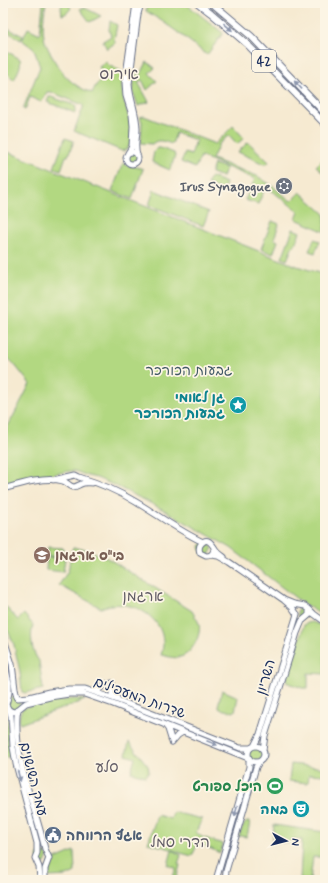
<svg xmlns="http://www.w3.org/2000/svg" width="328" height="883" font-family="Mynerve,'Playpen Sans Hebrew',sans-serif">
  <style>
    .green { fill: #b2d881; stroke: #668470 }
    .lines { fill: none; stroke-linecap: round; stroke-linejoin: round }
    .tertiary-casing { stroke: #687086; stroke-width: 7 }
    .trunk-casing { stroke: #687086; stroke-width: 8 }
    .tertiary { stroke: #fff; stroke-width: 5 }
    .trunk { stroke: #fff; stroke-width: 6 }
    .oneway { fill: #8d97ae }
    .labels { text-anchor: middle; stroke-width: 3.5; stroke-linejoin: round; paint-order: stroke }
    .shield { fill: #fcf5e5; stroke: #5e6a86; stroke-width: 1 }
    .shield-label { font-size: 13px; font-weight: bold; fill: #1b2f5e }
    .worship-label { font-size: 14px; font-weight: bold; fill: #5b616d; stroke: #fcf5e5; text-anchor: end }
    .park-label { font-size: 14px; fill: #415967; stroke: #fcf5e5 }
    .culture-label { font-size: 14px; font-weight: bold; fill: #0d838f; stroke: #fcf5e5; text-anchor: end }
    .education-label { font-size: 14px; font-weight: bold; fill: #785e54; stroke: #fcf5e5; text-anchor: start }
    .street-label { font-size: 14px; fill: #1b2f5e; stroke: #fcf5e5 }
    .leisure-label { font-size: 14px; font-weight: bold; fill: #27864d; stroke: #fcf5e5; text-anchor: end }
    .service-label { font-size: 14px; font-weight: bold; fill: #4e5e75; stroke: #fcf5e5; text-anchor: start }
    .neighbourhood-label { font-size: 15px; fill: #605b65; stroke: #fcf5e5 }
    .quarter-label { font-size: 16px; fill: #605b65; stroke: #fcf5e5 }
  </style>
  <rect width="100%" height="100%" fill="#fcf5e5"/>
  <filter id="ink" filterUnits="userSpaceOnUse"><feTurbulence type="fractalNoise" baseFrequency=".025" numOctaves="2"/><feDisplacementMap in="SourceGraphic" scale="8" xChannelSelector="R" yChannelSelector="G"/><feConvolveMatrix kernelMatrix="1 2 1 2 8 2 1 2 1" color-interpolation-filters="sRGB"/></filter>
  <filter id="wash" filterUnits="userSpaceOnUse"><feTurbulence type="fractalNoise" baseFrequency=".012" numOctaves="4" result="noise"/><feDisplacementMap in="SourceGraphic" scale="16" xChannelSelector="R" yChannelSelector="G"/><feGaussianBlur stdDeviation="0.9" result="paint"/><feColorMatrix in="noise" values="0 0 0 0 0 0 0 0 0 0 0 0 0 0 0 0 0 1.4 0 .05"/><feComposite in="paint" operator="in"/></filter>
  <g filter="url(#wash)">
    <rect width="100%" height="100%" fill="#f6ead1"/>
    <path class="green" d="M 43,3 L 46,3 C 44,14 42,26 44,37 C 45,43 48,49 51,54 C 60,73 72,86 92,93 L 96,85 L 105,77 L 99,67 L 106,62 L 110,66 L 121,71 C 123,80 121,88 123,96 C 125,107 141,148 122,151 L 74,131 L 83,108 L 83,105 L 51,92 L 47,92 L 41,102 L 30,97 L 25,110 L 23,109 L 40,67 L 34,49 L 22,40 L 28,28 L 40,34 Z
      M 62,3 L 67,3 L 71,8 L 67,13 L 62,15 L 61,8 Z
      M 147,3 L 185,3 L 223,33 L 207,55 C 187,39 168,24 146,11 Z
      M 82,8 L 85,8 L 101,16 L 90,22 L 80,9 Z
      M 110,21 L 117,25 L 114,40 L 116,42 L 107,49 L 103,41 L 111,36 L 109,30 Z
      M 3,26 L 23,36 L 21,40 L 3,29 Z
      M 3,49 L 20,59 C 22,66 17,73 14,80 L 3,69 Z
      M 147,62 L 155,68 L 149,73 L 157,81 L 147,90 L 142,80 L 138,82 L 149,102 L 138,106 L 133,92 L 135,73 L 140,76 Z
      M 49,97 L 51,97 L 74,105 L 76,107 L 75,113 L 47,102 Z
      M 144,116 L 215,144 L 233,126 L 244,138 L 237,144 L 229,135 L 219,144 L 212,159 L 257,176 L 271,185 L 291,201 L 300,192 L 325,214 L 325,232 L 296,219 L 299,212 L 266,186 L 258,204 L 245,200 L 255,179 L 201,156 L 195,168 L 181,162 L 185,153 L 191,155 L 196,140 L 176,133 L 172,144 C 165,142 158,138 152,144 L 141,143 L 142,122 L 140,117 Z
      M 65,138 L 74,141 L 68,156 L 66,156 L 61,170 L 54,168 Z
      M 248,142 L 269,162 L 267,164 L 264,164 L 238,152 Z
      M 157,148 L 160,148 L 174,153 L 175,156 L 170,170 L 152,162 L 154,152 Z
      M 3,150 L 294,265 L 325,275 L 325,617 L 301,602 L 231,548 L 164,510 L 116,486 L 97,478 L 88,476 L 75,471 L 70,471 L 3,484 L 3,436 L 30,384 L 14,364 L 3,353 Z
      M127 158a5 5 0 1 1 10 0a5 5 0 1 1-10 0Z
      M 325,157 L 325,175 L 316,166 Z
      M 123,163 C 129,167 136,166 143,169 L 132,199 L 112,191 Z
      M 214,164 L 226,168 L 223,177 L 211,173 Z
      M 211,177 L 226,183 L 223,191 L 207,184 Z
      M 154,190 L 209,212 L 203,226 L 149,205 Z
      M 272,221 L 279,224 L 274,239 L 278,241 L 273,254 L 261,249 Z
      M 293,229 L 300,232 L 294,247 L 293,246 L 287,260 L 282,258 Z
      M 314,239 L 320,241 L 315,253 L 309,251 Z
      M 208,542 L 213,548 L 209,555 L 202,554 L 200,546 L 202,544 Z
      M 48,547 L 63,548 L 62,557 L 48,556 Z
      M 73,547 L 91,551 L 109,559 L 192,611 C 194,615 198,620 199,624 C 202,635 191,655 180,657 C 174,659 167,656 161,655 C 173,620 130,595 101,608 L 59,585 L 68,571 Z
      M 47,557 L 65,559 L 63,572 L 46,570 Z
      M 3,604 L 18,620 L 24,614 L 33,625 C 30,636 31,651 39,661 L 43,689 L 25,693 L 22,692 L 20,672 L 14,645 L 10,635 L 3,622 Z
      M 301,607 L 303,607 L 309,612 L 303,618 L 298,616 L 297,612 L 299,608 Z
      M 312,622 L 318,624 L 325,627 L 325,674 L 308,673 L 308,688 L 302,688 L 286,682 L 304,625 L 308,623 Z
      M 222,690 L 238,697 L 235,711 L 234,712 L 220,709 L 218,706 Z
      M8 703a6 6 0 1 1 12 0a6 6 0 1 1-12 0Z
      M 74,699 L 85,700 L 20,724 C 18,719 20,713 22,709 C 38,702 57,701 74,699 Z
      M 3,708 L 7,715 L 8,738 L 10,757 L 3,757 Z
      M 129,742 L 148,766 L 149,771 L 146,776 L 131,772 L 135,758 L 126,755 Z
      M249 754a7 7 0 1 1 14 0a7 7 0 1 1-14 0Z
      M 291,764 L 325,768 L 325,775 L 309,774 L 308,783 L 289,781 Z
      M 173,812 L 202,819 L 196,832 L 202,837 L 223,844 L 220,853 L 198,843 L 192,856 L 181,853 L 171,849 L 148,843 L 157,815 L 171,819 Z
      M 247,822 L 250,822 L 247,837 L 239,836 C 241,831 242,825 247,822 Z
      M 274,825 L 325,832 L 325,857 L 313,857 L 310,880 L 300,880 L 302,840 L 293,839 L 292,843 L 272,842 Z
      M 172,850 L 181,855 L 178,864 L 180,865 L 176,880 L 172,880 L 176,868 L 168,865 Z
      M 74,851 L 75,872 L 67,876 L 49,877 L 50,864 L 53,860 Z
      M 40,853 L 45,853 L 48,856 L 45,863 L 40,864 L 39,863 L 37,856 Z"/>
  </g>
  <g filter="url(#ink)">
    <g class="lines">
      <defs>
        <path id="tertiary" d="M126 158a6 6 0 1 1 12 0a6 6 0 1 1-12 0Z
          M 128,153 L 130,150 L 132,146 L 133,126 L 132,115 L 126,96 L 125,82 L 136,3
          M 137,155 C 134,147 137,138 137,129 C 137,114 130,100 129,84 L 138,14 L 141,3
          M 53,480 L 75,475 L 79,477 C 99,483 118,491 136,502 C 158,515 179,531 203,542
          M 3,489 C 20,484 45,476 63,481 C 67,482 69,486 73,487 C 77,487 78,485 81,484 C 84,482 88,483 92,483
          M 214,548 C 214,553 211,556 206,556 L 200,553 C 199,550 198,547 201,544 C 208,535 213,546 216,550 C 218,553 221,555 224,557
          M 211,555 L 218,556 L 229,562 L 284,600 L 292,607 L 296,613
          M 309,609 L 314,614 L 325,622
          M 3,636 L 12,664 L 15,689 L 17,697
          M 3,656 L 9,683 L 9,693 L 6,705 L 9,710 L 11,716 L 13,747 L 16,764 L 37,843 L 37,853 L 35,858 L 39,867 L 40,880
          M 112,683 L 112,694 L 117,698
          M 94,691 L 99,690 L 106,684
          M 18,698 L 29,697 L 49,692 L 69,689 L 85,689 L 115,699 L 240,748 L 250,748
          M 9,710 L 13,712 L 16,711 L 26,703 L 50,697 L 69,694 L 84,694 L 113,704 L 248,758
          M 18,710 C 16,717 17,724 17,731 C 19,772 36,810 45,849 L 49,858 L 45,869 L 45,880
          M 165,725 L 168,729 L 172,742
          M 172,742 L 178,735 L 183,732
          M248 754a8 8 0 1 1 16 0a8 8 0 1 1-16 0Z
          M 254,746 L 260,734 L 297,614
          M 263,750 L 265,736 L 297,633 L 302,621 L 309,615 L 309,609 L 305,606 L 294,604 L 284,600
          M 216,880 L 249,767 L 249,760
          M 225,880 L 226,871 L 256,767 L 259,762"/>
        <path id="trunk" d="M 198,3 L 211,13 L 247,44 L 325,124
          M 212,3 L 251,36 L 325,113"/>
      </defs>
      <use href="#tertiary" class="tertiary-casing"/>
      <use href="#trunk" class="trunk-casing"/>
      <use href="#tertiary" class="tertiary"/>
      <use href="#trunk" class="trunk"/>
    </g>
    <defs><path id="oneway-solid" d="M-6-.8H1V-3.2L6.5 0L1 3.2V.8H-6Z"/></defs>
    <g class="oneway">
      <use href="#oneway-solid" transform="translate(228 27) rotate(40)"/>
      <use href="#oneway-solid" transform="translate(298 85) rotate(-133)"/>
      <use href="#oneway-solid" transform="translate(212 743) rotate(22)"/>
      <use href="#oneway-solid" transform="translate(19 776) rotate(75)"/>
      <use href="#oneway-solid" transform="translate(236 811) rotate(106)"/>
    </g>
  </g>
  <defs>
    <symbol id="synagogue-disc" viewBox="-11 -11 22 22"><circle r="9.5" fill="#6b7280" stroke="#fcf5e5"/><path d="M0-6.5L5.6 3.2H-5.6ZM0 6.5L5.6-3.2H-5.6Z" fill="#fff"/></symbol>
    <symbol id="sight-disc" viewBox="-11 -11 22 22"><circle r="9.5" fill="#0f9aa8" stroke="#fcf5e5"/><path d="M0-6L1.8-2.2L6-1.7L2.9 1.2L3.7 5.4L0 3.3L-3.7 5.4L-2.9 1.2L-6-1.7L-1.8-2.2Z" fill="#fff"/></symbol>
    <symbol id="school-disc" viewBox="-11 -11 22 22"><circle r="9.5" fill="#8d6e63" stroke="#fcf5e5"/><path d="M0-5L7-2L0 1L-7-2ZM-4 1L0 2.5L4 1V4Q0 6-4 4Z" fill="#fff"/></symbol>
    <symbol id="stadium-disc" viewBox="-11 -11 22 22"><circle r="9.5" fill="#2e9e5b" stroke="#fcf5e5"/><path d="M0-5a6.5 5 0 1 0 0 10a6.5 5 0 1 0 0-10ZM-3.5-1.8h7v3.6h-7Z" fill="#fff"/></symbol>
    <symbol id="theatre-disc" viewBox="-11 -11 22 22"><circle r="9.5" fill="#0f9aa8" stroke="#fcf5e5"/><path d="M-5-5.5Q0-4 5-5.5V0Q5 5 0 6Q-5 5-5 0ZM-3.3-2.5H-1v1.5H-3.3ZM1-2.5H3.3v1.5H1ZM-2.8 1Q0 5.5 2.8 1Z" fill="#fff"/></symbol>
    <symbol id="civic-disc" viewBox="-11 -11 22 22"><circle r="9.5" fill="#5c6f8a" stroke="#fcf5e5"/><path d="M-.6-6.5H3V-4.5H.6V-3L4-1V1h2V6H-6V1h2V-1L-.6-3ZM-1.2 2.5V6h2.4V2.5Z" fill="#fff"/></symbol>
  </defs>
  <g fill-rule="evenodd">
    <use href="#synagogue-disc" x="274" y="176" width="20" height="20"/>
    <use href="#sight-disc" x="228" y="395" width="20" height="20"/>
    <use href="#school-disc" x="32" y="545" width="20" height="20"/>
    <use href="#stadium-disc" x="265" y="776" width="20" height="20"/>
    <use href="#theatre-disc" x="291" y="799" width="20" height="20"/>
    <use href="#civic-disc" x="43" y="825" width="20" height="20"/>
  </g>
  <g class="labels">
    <rect class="shield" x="252" y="50" width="24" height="22" rx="3"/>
    <g class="shield-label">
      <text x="264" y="66">42</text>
    </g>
    <g class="worship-label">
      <text x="271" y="191">Irus Synagogue</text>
    </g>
    <g class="park-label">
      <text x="189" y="375">גבעות הכורכר</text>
    </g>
    <g class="culture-label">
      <text x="225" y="402">גן לאומי<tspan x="225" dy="16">גבעות הכורכר</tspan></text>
      <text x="288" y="814">במה</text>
    </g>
    <g class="education-label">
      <text x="55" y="560">בי"ס ארגמן</text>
    </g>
    <g class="street-label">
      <text transform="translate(265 677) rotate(-73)" y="5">השריון</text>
      <text transform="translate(140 697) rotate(20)" y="5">שדרות המעפילים</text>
      <text transform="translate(34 779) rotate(76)" y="5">עמק השושנים</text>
    </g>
    <g class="leisure-label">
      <text x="262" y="791">היכל ספורט</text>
    </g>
    <g class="service-label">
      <text x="66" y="840">אגף הרווחה</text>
    </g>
    <g class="neighbourhood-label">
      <text x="143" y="601">ארגמן</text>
      <text x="107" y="772">סלע</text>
      <text x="180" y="847">הדרי סמל</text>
    </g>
    <g class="quarter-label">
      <text x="119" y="79">אירוס</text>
    </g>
  </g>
  <rect width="328" height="883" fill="none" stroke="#fcf5e5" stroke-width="16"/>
  <g transform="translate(286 841) rotate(97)" stroke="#fcf5e5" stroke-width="3" paint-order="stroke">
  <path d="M0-3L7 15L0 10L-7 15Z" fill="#1b2f5e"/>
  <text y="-6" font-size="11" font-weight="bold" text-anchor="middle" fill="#1b2f5e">N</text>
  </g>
</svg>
